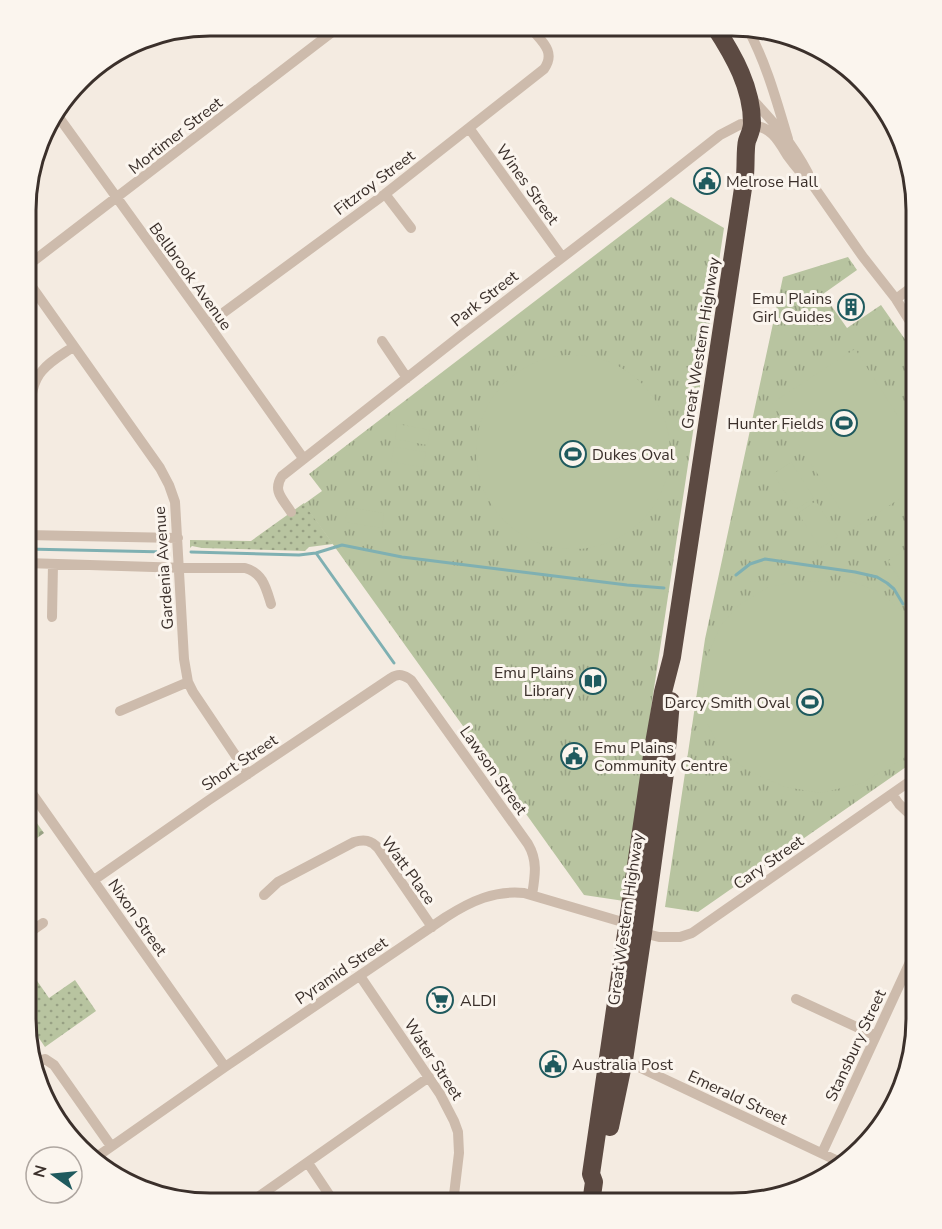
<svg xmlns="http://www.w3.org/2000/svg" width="942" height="1229" font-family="'Nunito Sans',sans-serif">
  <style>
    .grass { fill: url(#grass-dots) }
    .cemetery { fill: url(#cemetery-stones) }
    .park { fill: url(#park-tufts) }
    .pitch { fill: #b8c4a0 }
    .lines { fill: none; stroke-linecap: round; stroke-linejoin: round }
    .stream { stroke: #7fb0b2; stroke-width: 3 }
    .street { stroke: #cdbbac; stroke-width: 10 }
    .highway { stroke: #5c4a42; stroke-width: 18 }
    .labels { text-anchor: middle; stroke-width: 6; stroke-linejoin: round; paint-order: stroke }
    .street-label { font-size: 16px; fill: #3b302b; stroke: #fbf5ee }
    .poi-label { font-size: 16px; fill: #3b302b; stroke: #fbf5ee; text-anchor: start }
    .rim { fill: none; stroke: #3b302b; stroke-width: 3 }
  </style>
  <defs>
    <pattern id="grass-dots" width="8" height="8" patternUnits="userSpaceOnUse" patternTransform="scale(1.5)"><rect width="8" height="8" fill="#b8c4a0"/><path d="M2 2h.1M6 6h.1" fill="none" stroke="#97a083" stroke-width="1.8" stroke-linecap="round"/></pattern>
    <pattern id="cemetery-stones" width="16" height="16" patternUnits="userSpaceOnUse" patternTransform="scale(1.5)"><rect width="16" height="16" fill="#b8c4a0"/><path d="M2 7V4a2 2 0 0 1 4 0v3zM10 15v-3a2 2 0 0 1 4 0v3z" fill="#97a083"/></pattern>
    <pattern id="park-tufts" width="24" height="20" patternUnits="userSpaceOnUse" patternTransform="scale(1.5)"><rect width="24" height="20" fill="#b8c4a0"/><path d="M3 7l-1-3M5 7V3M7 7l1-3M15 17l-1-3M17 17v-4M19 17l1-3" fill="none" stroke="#97a083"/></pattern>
  </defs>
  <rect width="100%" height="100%" fill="#f4ebe1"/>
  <path class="grass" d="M 304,503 L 333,544 L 309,547 L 305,551 L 202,548 L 192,546 L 190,548 L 190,540 L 251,541 Z
    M 26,965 L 49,998 L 75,980 L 96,1011 L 45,1047 L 26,1019 Z"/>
  <path class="cemetery" d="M 26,808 L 44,833 L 26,846 Z"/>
  <path class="park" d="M 671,197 L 724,228 L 653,695 L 624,901 L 584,895 L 304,504 L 322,491 L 309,474 Z
    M 848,257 L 857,270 L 823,294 L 847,328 L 881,305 L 916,355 L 916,760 L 698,912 L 665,907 L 705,639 L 783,277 Z"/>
  <path class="pitch" d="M 855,349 L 916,444 L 916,488 L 853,529 L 772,403 Z
    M476 452a97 97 0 1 1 194 0a97 97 0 1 1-194 0Z
    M 397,424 L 430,430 L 427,445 L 395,439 Z
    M 394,447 L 426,452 L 423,467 L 391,462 Z
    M 791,462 L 814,498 L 796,509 L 773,474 Z
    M 816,501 L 838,537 L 820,548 L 798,513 Z
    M 348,507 L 384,513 L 382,528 L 345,522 Z
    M 916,542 L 916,605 L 888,561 Z
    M 850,581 L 880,592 L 913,621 L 916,628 L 916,740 L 903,759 L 862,783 L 821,793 L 785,787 L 749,771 L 722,752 L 704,717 L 703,686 L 708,654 L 721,625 L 739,605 L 767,588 L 768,585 L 775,586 L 792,582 Z"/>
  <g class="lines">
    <path class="stream" d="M 26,549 L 167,552
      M 191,552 L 299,555 L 316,553 L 342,545 L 402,557 L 627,585 L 664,588
      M 316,553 L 394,663
      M 736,575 L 750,564 L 765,559 L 855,572 L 877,577 L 887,583 L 894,589 L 903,604"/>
    <path class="street" d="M 747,27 C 767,65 776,99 788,139
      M 750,97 C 774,122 792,143 808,173
      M 55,112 L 208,324 L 303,458
      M 752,125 C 771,127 778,140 787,155 C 795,166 802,175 812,184 L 863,257 L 896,299 L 916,331
      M 469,128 L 562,257
      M 385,194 L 411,228
      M 27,266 L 340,26
      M 27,280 L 160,468 L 169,485 L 175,502 L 184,659 L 188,682 L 193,692 L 248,774
      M 896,299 L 916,284
      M 208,324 L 385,194 L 544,69 C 557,51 540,40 529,26
      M 382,341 L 407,378
      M 30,417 C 30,403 32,382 42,371 C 50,361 63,354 73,347
      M 291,512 C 283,499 272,491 282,476 L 460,336 L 645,194 L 720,135 L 741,124
      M 26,535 L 178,538
      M 26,563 L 185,568 L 245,568 C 263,573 266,588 271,604
      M 52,617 L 53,564
      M 120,711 L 188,682
      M 26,785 L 225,1067
      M 892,794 L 899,804 L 916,820
      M 94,880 L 209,800 L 391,678 C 399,673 404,675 411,680 L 528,844 C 538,861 535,876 532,895
      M 264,895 L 278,882 L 354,842 C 364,839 371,840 378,848 L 432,927
      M 26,935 L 43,923
      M 360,976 L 440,1094 L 454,1121 L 458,1132 L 459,1153 L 453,1203
      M 796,999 L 876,1036
      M 624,1060 L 840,1162
      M 36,1062 L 45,1059 L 54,1065 L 111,1146
      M 822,1153 L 916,949
      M 95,1158 L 225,1067 L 446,917 C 471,901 495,890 524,893 L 619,921 L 643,933 L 659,937 L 680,937 L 692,933 L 916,777
      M 308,1163 L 334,1202
      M 251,1202 L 429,1077"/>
    <path class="highway" d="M 610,1127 L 624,1060 L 643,933 L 665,773 L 671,701
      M 591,1203 L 594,1182 L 591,1174 L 653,749 L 663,692 L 672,657 L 745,175 C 746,166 745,148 747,141 C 749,135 752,130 752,123 C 752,88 734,56 715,27"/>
  </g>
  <defs>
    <symbol id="civic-ring" viewBox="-11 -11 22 22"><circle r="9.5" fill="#fbf5ee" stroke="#1f5a5e" stroke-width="1.5"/><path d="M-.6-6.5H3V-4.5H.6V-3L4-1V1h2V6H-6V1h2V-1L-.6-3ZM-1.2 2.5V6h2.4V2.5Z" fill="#1f5a5e"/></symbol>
    <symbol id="building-ring" viewBox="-11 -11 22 22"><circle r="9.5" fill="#fbf5ee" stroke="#1f5a5e" stroke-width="1.5"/><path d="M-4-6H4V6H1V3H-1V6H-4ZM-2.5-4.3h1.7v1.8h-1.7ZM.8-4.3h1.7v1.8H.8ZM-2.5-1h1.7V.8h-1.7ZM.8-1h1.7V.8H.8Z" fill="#1f5a5e"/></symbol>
    <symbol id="stadium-ring" viewBox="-11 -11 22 22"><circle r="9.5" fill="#fbf5ee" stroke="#1f5a5e" stroke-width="1.5"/><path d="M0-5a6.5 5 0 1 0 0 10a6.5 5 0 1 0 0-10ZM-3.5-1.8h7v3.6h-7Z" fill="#1f5a5e"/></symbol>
    <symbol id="library-ring" viewBox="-11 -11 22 22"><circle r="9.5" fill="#fbf5ee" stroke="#1f5a5e" stroke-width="1.5"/><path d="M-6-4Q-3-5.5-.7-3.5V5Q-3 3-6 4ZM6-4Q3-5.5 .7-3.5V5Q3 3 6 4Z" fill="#1f5a5e"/></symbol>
    <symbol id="supermarket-ring" viewBox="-11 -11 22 22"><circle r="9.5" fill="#fbf5ee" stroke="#1f5a5e" stroke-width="1.5"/><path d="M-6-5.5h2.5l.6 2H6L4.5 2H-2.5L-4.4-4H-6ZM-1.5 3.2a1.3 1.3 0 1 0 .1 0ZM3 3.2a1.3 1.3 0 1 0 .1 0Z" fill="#1f5a5e"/></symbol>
  </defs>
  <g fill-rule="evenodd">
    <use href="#civic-ring" x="692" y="166" width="30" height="30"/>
    <use href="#building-ring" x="836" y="292" width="30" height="30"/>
    <use href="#stadium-ring" x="829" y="408" width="30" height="30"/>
    <use href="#stadium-ring" x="558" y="439" width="30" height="30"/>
    <use href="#library-ring" x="578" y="666" width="30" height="30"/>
    <use href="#stadium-ring" x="795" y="687" width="30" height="30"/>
    <use href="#civic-ring" x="559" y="741" width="30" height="30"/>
    <use href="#supermarket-ring" x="425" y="985" width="30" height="30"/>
    <use href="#civic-ring" x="538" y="1049" width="30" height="30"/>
  </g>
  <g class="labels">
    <g class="street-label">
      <text transform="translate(175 135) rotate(-38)" y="6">Mortimer Street</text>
      <text transform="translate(374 182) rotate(-37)" y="6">Fitzroy Street</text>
      <text transform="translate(528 184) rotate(54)" y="6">Wines Street</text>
      <text transform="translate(191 276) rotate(54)" y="6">Bellbrook Avenue</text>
      <text transform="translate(484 298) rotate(-38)" y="6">Park Street</text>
      <text transform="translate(700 343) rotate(-81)" y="6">Great Western Highway</text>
      <text transform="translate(163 568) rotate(-94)" y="6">Gardenia Avenue</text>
      <text transform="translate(239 762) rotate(-34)" y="6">Short Street</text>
      <text transform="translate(494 770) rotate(55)" y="6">Lawson Street</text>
      <text transform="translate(768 862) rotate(-35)" y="6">Cary Street</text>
      <text transform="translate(409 870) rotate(54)" y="6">Watt Place</text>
      <text transform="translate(138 917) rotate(55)" y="6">Nixon Street</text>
      <text transform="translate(625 919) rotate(-82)" y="6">Great Western Highway</text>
      <text transform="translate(341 970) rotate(-34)" y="6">Pyramid Street</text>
      <text transform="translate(855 1045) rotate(-65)" y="6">Stansbury Street</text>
      <text transform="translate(434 1059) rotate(57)" y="6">Water Street</text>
      <text transform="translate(738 1097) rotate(25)" y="6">Emerald Street</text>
    </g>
    <g class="poi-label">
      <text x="726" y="187">Melrose Hall</text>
      <text x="832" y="304" text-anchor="end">Emu Plains<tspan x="832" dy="18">Girl Guides</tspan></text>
      <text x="824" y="429" text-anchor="end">Hunter Fields</text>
      <text x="592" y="460">Dukes Oval</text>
      <text x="574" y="678" text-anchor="end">Emu Plains<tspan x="574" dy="18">Library</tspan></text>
      <text x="790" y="708" text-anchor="end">Darcy Smith Oval</text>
      <text x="594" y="753">Emu Plains<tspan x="594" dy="18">Community Centre</tspan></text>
      <text x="460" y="1006">ALDI</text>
      <text x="572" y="1070">Australia Post</text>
    </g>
  </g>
  <path d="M0 0H942V1229H0ZM210 36H732A174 174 0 0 1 906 210V1019A174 174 0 0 1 732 1193H210A174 174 0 0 1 36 1019V210A174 174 0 0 1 210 36Z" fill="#fbf5ee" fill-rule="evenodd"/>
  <path class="rim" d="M210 36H732A174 174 0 0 1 906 210V1019A174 174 0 0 1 732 1193H210A174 174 0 0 1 36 1019V210A174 174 0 0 1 210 36Z"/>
  <g transform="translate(54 1175) rotate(285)"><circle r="28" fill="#fbf5ee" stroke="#aea6a0" stroke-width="1.5"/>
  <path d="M0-4.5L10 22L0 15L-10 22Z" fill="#1f5a5e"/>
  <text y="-9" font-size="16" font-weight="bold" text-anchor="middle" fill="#3b302b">N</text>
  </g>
</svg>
